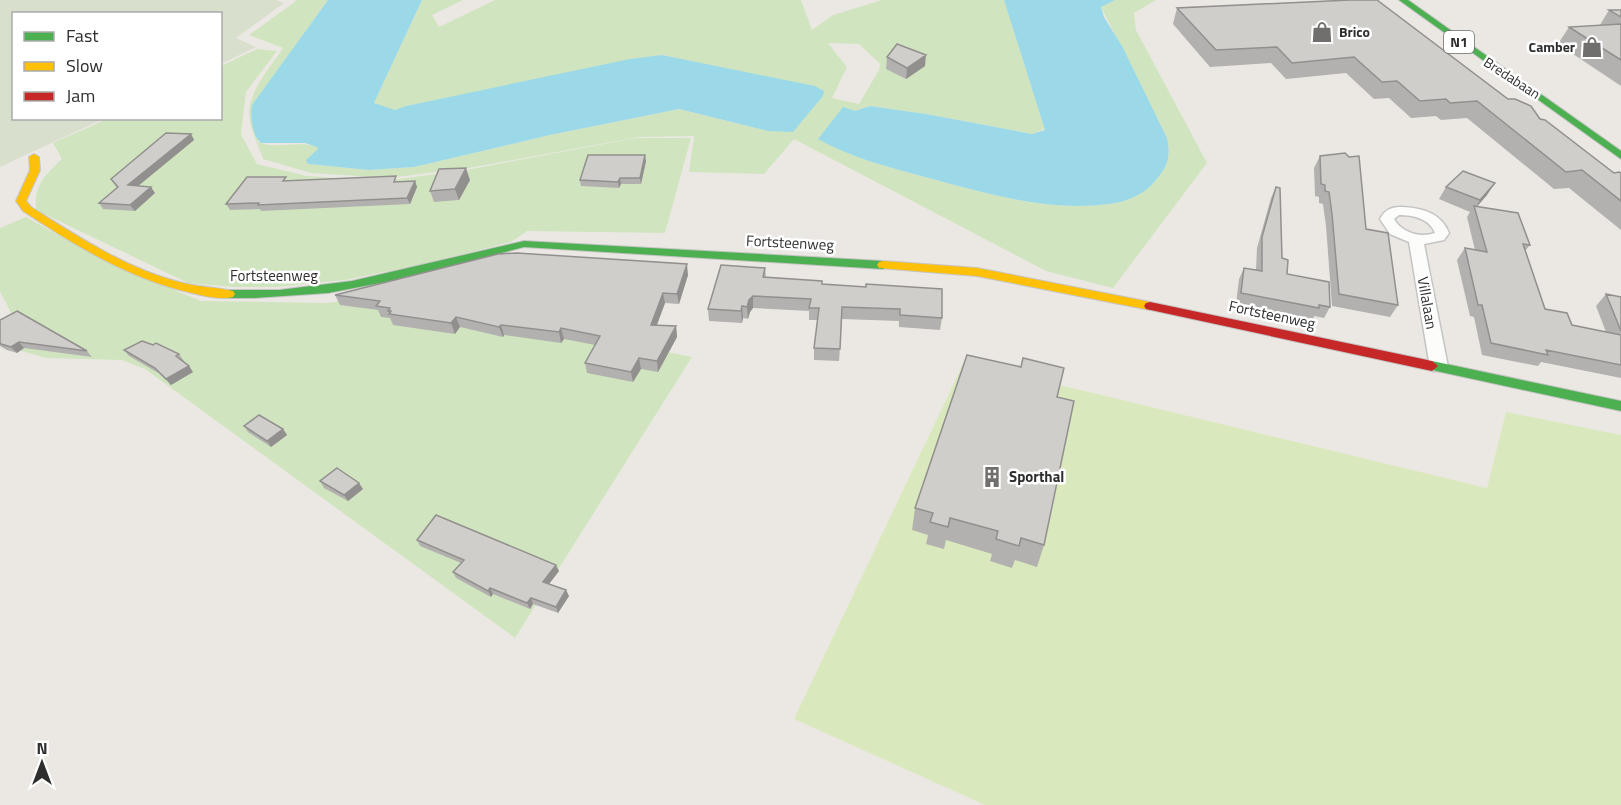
<svg xmlns="http://www.w3.org/2000/svg" width="1621" height="805" font-family="'Titillium Web',sans-serif">
  <style>
    .green { fill: #d0e5bf; fill-rule: evenodd }
    .cemetery { fill: #d8dfcc }
    .pitch { fill: #dae9bd }
    .water { fill: #9bd9e9 }
    .lines { fill: none; stroke-linecap: round; stroke-linejoin: round }
    .street-casing { stroke: #c5c4c4; stroke-width: 3 }
    .fast-casing { stroke: #c5c4c4; stroke-width: 2 }
    .slow-casing { stroke: #c5c4c4; stroke-width: 2 }
    .jam-casing { stroke: #c5c4c4; stroke-width: 2 }
    .street { fill: #fcfcfb; fill-rule: evenodd }
    .fast { fill: #4caf50; fill-rule: evenodd }
    .slow { fill: #ffc107; fill-rule: evenodd }
    .jam { fill: #c62828; fill-rule: evenodd }
    .wall { fill: #b3b1af }
    .shaded-wall { fill: #92908e }
    .building { fill: #d0cecb; stroke: #92908e; stroke-width: 1.5 }
    .labels { text-anchor: middle; stroke-width: 5; stroke-linejoin: round; paint-order: stroke }
    .far-poi-label { font-size: 14px; font-weight: bold; fill: #2e2e2e; stroke: #fff; text-anchor: start }
    .shield { fill: #fff; stroke: #6d6d6d; stroke-width: 1.5 }
    .shield-label { font-size: 14px; font-weight: bold; fill: #2e2e2e }
    .far-street-label { font-size: 14px; fill: #2e2e2e; stroke: #fff }
    .street-label { font-size: 15px; fill: #2e2e2e; stroke: #fff }
    .poi-label { font-size: 15px; font-weight: bold; fill: #2e2e2e; stroke: #fff; text-anchor: start }
  </style>
  <rect width="100%" height="100%" fill="#ebe8e4"/>
  <path class="green" d="M 294,0 L 328,0 L 253,105 L 258,142 C 275,150 297,140 317,147 L 319,149 L 308,164 L 369,170 L 414,167 L 550,135 L 679,109 L 768,131 L 821,89 L 662,55 L 406,106 L 395,111 L 374,103 L 422,0 L 463,0 L 432,15 L 439,27 L 495,0 L 801,0 L 812,30 L 833,15 L 882,0 L 1004,0 L 1045,129 L 1032,134 L 926,114 L 870,106 L 855,111 L 819,139 C 852,158 888,167 925,177 C 984,193 1047,212 1109,204 C 1127,202 1145,194 1156,180 C 1168,166 1171,156 1167,138 L 1101,7 L 1115,0 L 1156,0 L 1134,13 L 1136,30 L 1207,163 L 1113,288 L 1046,271 L 794,139 L 764,174 L 689,172 L 694,136 L 639,137 L 469,168 L 388,178 L 311,173 L 263,159 C 258,144 246,121 250,105 C 254,85 272,65 283,48 L 249,35 L 296,1 ZM 828,43 L 859,44 L 880,64 L 879,70 L 859,104 L 832,98 L 847,67 Z
    M 257,49 L 277,51 L 246,92 L 241,134 L 257,164 L 307,176 L 384,181 L 466,170 L 636,138 L 691,138 L 665,233 L 527,231 L 511,242 L 414,266 L 345,280 L 276,287 L 233,287 L 188,283 L 36,210 C 34,185 44,176 62,159 L 53,143 L 107,119 L 220,118 L 221,66 Z
    M 26,217 L 103,260 L 201,301 L 328,303 L 379,295 L 692,357 L 515,638 L 145,369 L 122,360 L 46,358 L 0,345 L 13,317 L 0,291 L 0,228 Z"/>
  <path class="cemetery" d="M 0,0 L 276,0 L 284,3 L 236,38 L 256,47 L 221,64 L 220,14 L 14,14 L 14,118 L 103,119 L 0,167 Z"/>
  <path class="pitch" d="M 964,362 L 1487,488 L 1506,412 L 1621,435 L 1621,805 L 985,805 L 794,719 Z"/>
  <path class="water" d="M 328,0 L 422,0 L 374,103 L 395,110 L 406,106 L 630,59 L 662,55 L 815,86 L 824,91 L 823,96 L 793,132 L 768,131 L 679,109 L 550,135 L 414,167 L 369,170 L 308,164 L 306,160 L 318,149 L 317,147 L 305,143 L 261,143 C 252,135 250,117 252,105 Z
    M 1004,0 L 1115,0 L 1101,7 L 1104,17 L 1122,46 L 1167,138 C 1171,156 1168,166 1156,180 C 1145,194 1127,202 1109,204 C 1047,212 984,193 925,177 C 888,167 852,158 818,139 L 843,107 L 855,111 L 870,106 L 926,114 L 1032,134 L 1045,130 Z"/>
  <g class="lines">
    <defs>
      <path id="street" d="M 1402,207 C 1423,208 1441,213 1449,233 L 1444,240 L 1424,244 L 1448,367 L 1445,371 L 1433,371 L 1430,367 L 1409,242 L 1390,234 L 1380,219 C 1385,209 1392,207 1402,207 ZM 1399,215 C 1413,215 1429,218 1435,233 C 1420,238 1402,233 1394,219 Z"/>
      <path id="fast" d="M 1399,0 L 1408,0 L 1621,151 L 1621,159 Z
        M 524,241 L 883,261 L 889,265 L 883,269 L 524,247 L 401,279 L 328,293 L 254,298 L 229,298 L 223,294 L 229,290 L 279,290 L 352,281 Z
        M 1432,361 L 1621,401 L 1621,411 L 1427,369 L 1426,366 Z"/>
      <path id="slow" d="M 34,154 L 39,157 L 40,170 L 26,201 L 31,207 C 77,236 125,268 179,282 C 197,287 215,287 233,291 L 235,294 L 233,297 C 221,300 204,296 192,293 C 130,279 76,246 23,211 L 16,201 L 30,170 L 29,157 Z
        M 883,261 L 977,268 L 1150,302 L 1156,306 L 1150,310 L 977,276 L 879,268 L 877,265 L 879,262 Z"/>
      <path id="jam" d="M 1150,302 L 1432,361 L 1438,366 L 1432,371 L 1146,309 L 1144,306 L 1146,303 Z"/>
    </defs>
    <use href="#street" class="street-casing"/>
    <use href="#fast" class="fast-casing"/>
    <use href="#slow" class="slow-casing"/>
    <use href="#jam" class="jam-casing"/>
    <use href="#street" class="street"/>
    <use href="#fast" class="fast"/>
    <use href="#slow" class="slow"/>
    <use href="#jam" class="jam"/>
  </g>
  <path class="wall" d="M 1177,8 L 1508,99 L 1540,119 L 1614,173 L 1621,173 L 1621,230 L 1569,188 L 1554,189 L 1467,118 L 1441,120 L 1436,116 L 1411,118 L 1389,98 L 1374,99 L 1346,73 L 1286,79 L 1271,63 L 1210,67 L 1173,24 Z
    M 1609,10 L 1621,10 L 1621,86 L 1558,44 L 1569,27 L 1600,25 Z
    M 887,57 L 925,66 L 906,79 L 886,69 Z
    M 191,134 L 194,140 L 138,186 L 155,193 L 135,211 L 103,209 L 99,203 L 117,188 L 111,179 Z
    M 1320,156 L 1366,229 L 1398,305 L 1390,317 L 1332,306 L 1326,226 L 1323,204 L 1319,203 L 1319,197 L 1315,196 L 1314,168 Z
    M 646,161 L 641,184 L 621,184 L 619,188 L 581,186 L 580,180 Z
    M 470,180 L 459,200 L 434,202 L 430,191 Z
    M 289,181 L 415,181 L 417,187 L 410,204 L 261,211 L 260,209 L 230,210 L 226,204 Z
    M 1276,187 L 1282,258 L 1287,274 L 1330,307 L 1324,318 L 1314,316 L 1313,320 L 1236,304 L 1239,279 L 1244,268 L 1256,270 L 1257,248 L 1271,198 Z
    M 1446,187 L 1487,195 L 1477,206 L 1530,245 L 1525,251 L 1545,309 L 1572,325 L 1606,332 L 1596,306 L 1606,294 L 1621,297 L 1621,378 L 1541,362 L 1538,366 L 1482,355 L 1474,317 L 1470,316 L 1457,260 L 1465,248 L 1475,250 L 1467,217 L 1470,212 L 1439,199 Z
    M 765,268 L 766,277 L 822,284 L 942,318 L 940,330 L 899,327 L 899,321 L 842,319 L 839,361 L 814,360 L 814,348 L 818,320 L 809,320 L 809,311 L 753,308 L 750,312 L 748,319 L 743,318 L 742,323 L 709,321 L 708,309 Z
    M 688,275 L 679,304 L 665,303 L 657,325 L 676,326 L 677,337 L 658,372 L 641,369 L 633,382 L 587,373 L 585,363 L 595,345 L 564,339 L 561,343 L 504,335 L 503,337 L 460,327 L 455,334 L 393,325 L 390,318 L 381,317 L 378,310 L 340,305 L 335,295 Z
    M 0,320 L 87,351 L 92,357 L 24,348 L 17,353 L 7,350 L 0,346 Z
    M 153,345 L 179,354 L 184,361 L 183,361 L 193,372 L 171,385 L 160,374 L 129,356 L 124,350 Z
    M 1057,397 L 1044,545 L 1037,567 L 1015,560 L 1012,568 L 990,561 L 992,554 L 946,540 L 944,549 L 926,544 L 928,535 L 912,530 L 915,508 Z
    M 244,426 L 283,429 L 287,435 L 271,447 L 248,432 Z
    M 320,481 L 363,489 L 348,501 L 324,488 Z
    M 417,540 L 559,571 L 549,584 L 566,590 L 569,596 L 558,613 L 533,604 L 530,609 L 493,594 L 491,597 L 456,578 L 453,572 L 461,563 L 420,546 Z"/>
  <path class="shaded-wall" d="M 926,55 L 925,66 L 906,79 L 907,68 Z
    M 191,134 L 194,140 L 132,191 L 128,185 Z
    M 645,155 L 646,161 L 641,184 L 640,178 Z
    M 466,168 L 470,180 L 459,200 L 455,189 Z
    M 620,178 L 621,184 L 619,188 L 618,182 Z
    M 415,181 L 417,187 L 410,204 L 407,198 Z
    M 1495,183 L 1487,195 L 1475,209 L 1480,200 Z
    M 151,187 L 155,193 L 135,211 L 130,205 Z
    M 687,264 L 688,275 L 679,304 L 677,294 Z
    M 663,293 L 665,303 L 653,335 L 651,325 Z
    M 753,296 L 753,308 L 750,312 L 748,319 L 747,307 L 749,300 Z
    M 742,306 L 743,318 L 742,323 L 741,311 Z
    M 456,317 L 460,327 L 455,334 L 451,323 Z
    M 501,325 L 504,335 L 503,337 L 499,327 Z
    M 676,326 L 677,337 L 658,372 L 657,361 Z
    M 561,328 L 564,339 L 561,343 L 559,332 Z
    M 19,342 L 24,348 L 17,353 L 11,347 Z
    M 639,358 L 641,369 L 633,382 L 631,372 Z
    M 189,366 L 193,372 L 171,385 L 166,379 Z
    M 283,429 L 287,435 L 271,447 L 267,441 Z
    M 359,483 L 363,489 L 348,501 L 344,495 Z
    M 556,565 L 559,571 L 546,588 L 543,582 Z
    M 490,588 L 493,594 L 491,597 L 488,591 Z
    M 566,590 L 569,596 L 558,613 L 556,607 Z
    M 531,598 L 533,604 L 530,609 L 527,603 Z"/>
  <path class="building" d="M 1350,0 L 1377,0 L 1508,99 L 1515,99 L 1531,106 L 1540,119 L 1545,120 L 1614,173 L 1619,172 L 1621,173 L 1621,201 L 1582,170 L 1566,172 L 1477,101 L 1450,103 L 1446,99 L 1420,101 L 1397,81 L 1382,82 L 1354,57 L 1292,63 L 1277,47 L 1216,50 L 1177,8 Z
    M 1609,10 L 1621,10 L 1621,17 Z
    M 1621,24 L 1621,60 L 1569,27 Z
    M 897,44 L 926,55 L 907,68 L 887,57 Z
    M 166,133 L 191,134 L 128,185 L 151,187 L 130,205 L 99,203 L 118,187 L 111,179 Z
    M 1345,153 L 1349,157 L 1359,156 L 1366,229 L 1388,233 L 1398,305 L 1339,294 L 1332,214 L 1329,192 L 1325,191 L 1325,185 L 1321,184 L 1320,156 Z
    M 588,155 L 645,155 L 640,178 L 620,178 L 618,182 L 580,180 Z
    M 466,168 L 455,189 L 430,191 L 439,169 Z
    M 1463,171 L 1495,183 L 1480,200 L 1446,187 Z
    M 396,176 L 394,182 L 415,181 L 407,198 L 258,205 L 259,203 L 226,204 L 247,177 L 286,177 L 283,181 Z
    M 1276,187 L 1280,188 L 1282,258 L 1288,260 L 1287,274 L 1329,282 L 1330,307 L 1319,305 L 1319,308 L 1241,293 L 1244,268 L 1262,271 L 1262,237 Z
    M 1474,206 L 1518,213 L 1530,245 L 1523,244 L 1545,309 L 1567,313 L 1572,325 L 1621,335 L 1621,365 L 1546,350 L 1548,355 L 1491,343 L 1482,305 L 1478,305 L 1465,248 L 1487,252 Z
    M 517,253 L 687,264 L 677,294 L 663,293 L 651,325 L 676,326 L 657,361 L 639,358 L 631,372 L 585,363 L 600,336 L 561,328 L 559,332 L 501,325 L 499,327 L 456,317 L 451,323 L 389,314 L 391,311 L 388,311 L 390,308 L 376,306 L 380,301 L 335,295 L 498,254 Z
    M 721,265 L 765,268 L 763,277 L 822,281 L 822,284 L 866,287 L 866,284 L 942,289 L 942,318 L 900,315 L 900,309 L 842,307 L 840,349 L 814,348 L 819,308 L 809,308 L 811,299 L 753,296 L 749,300 L 747,307 L 742,306 L 741,311 L 708,309 Z
    M 1606,294 L 1621,297 L 1621,331 Z
    M 17,311 L 87,351 L 19,342 L 11,347 L 1,344 L 0,343 L 0,320 Z
    M 142,341 L 153,345 L 156,343 L 179,354 L 176,356 L 189,366 L 166,379 L 155,368 L 124,350 Z
    M 967,355 L 1021,367 L 1023,358 L 1064,368 L 1057,397 L 1074,401 L 1044,545 L 1021,538 L 1019,546 L 996,539 L 998,531 L 950,518 L 948,527 L 930,522 L 933,513 L 915,508 Z
    M 259,415 L 283,429 L 267,441 L 244,426 Z
    M 337,468 L 359,483 L 344,495 L 320,481 Z
    M 436,515 L 556,565 L 543,582 L 566,590 L 556,607 L 531,598 L 527,603 L 490,588 L 488,591 L 453,572 L 464,560 L 417,540 Z"/>
  <defs>
    <symbol id="shop-bare" viewBox="-9 -9 18 18"><path d="M-5-2.5h2.3a2.7 3.5 0 0 1 5.4 0H5L5.5 6h-11ZM-1.5-2.5h3a1.5 2.3 0 0 0-3 0Z" fill="#706f6e" stroke="#fff" stroke-width="2.5" paint-order="stroke"/></symbol>
    <symbol id="building-bare" viewBox="-9 -9 18 18"><path d="M-4-6H4V6H1V3H-1V6H-4ZM-2.5-4.3h1.7v1.8h-1.7ZM.8-4.3h1.7v1.8H.8ZM-2.5-1h1.7V.8h-1.7ZM.8-1h1.7V.8H.8Z" fill="#706f6e" stroke="#fff" stroke-width="2.5" paint-order="stroke"/></symbol>
  </defs>
  <g fill-rule="evenodd">
    <use href="#shop-bare" x="1307" y="17" width="30" height="30"/>
    <use href="#shop-bare" x="1577" y="32" width="30" height="30"/>
    <use href="#building-bare" x="977" y="462" width="30" height="30"/>
  </g>
  <g class="labels">
    <g class="far-poi-label">
      <text x="1339" y="37">Brico</text>
      <text x="1575" y="52" text-anchor="end">Camber</text>
    </g>
    <rect class="shield" x="1444" y="31" width="30" height="22" rx="4.5"/>
    <g class="shield-label">
      <text x="1459" y="47">N1</text>
    </g>
    <g class="far-street-label">
      <text transform="translate(1512 78) rotate(33)" y="5">Bredabaan</text>
    </g>
    <g class="street-label">
      <text transform="translate(790 243) rotate(3)" y="5">Fortsteenweg</text>
      <text x="274" y="281">Fortsteenweg</text>
      <text transform="translate(1427 303) rotate(80)" y="5">Villalaan</text>
      <text transform="translate(1272 315) rotate(12)" y="5">Fortsteenweg</text>
    </g>
    <g class="poi-label">
      <text x="1009" y="482">Sporthal</text>
    </g>
  </g>
  <rect x="12" y="12" width="210" height="108" fill="#ffffff" stroke="#ababab" stroke-width="1.5"/>
  <rect x="24" y="32" width="30" height="9" fill="#4caf50" stroke="#ababab" stroke-width="1.5"/>
  <text x="66" y="42" font-size="18" fill="#2e2e2e">Fast</text>
  <rect x="24" y="62" width="30" height="9" fill="#ffc107" stroke="#ababab" stroke-width="1.5"/>
  <text x="66" y="72" font-size="18" fill="#2e2e2e">Slow</text>
  <rect x="24" y="92" width="30" height="9" fill="#c62828" stroke="#ababab" stroke-width="1.5"/>
  <text x="66" y="102" font-size="18" fill="#2e2e2e">Jam</text>
  <g transform="translate(42 763)" stroke="#ffffff" stroke-width="4.5" paint-order="stroke">
  <path d="M0-4.5L10 22L0 15L-10 22Z" fill="#2e2e2e"/>
  <text y="-9" font-size="16" font-weight="bold" text-anchor="middle" fill="#2e2e2e">N</text>
  </g>
</svg>
